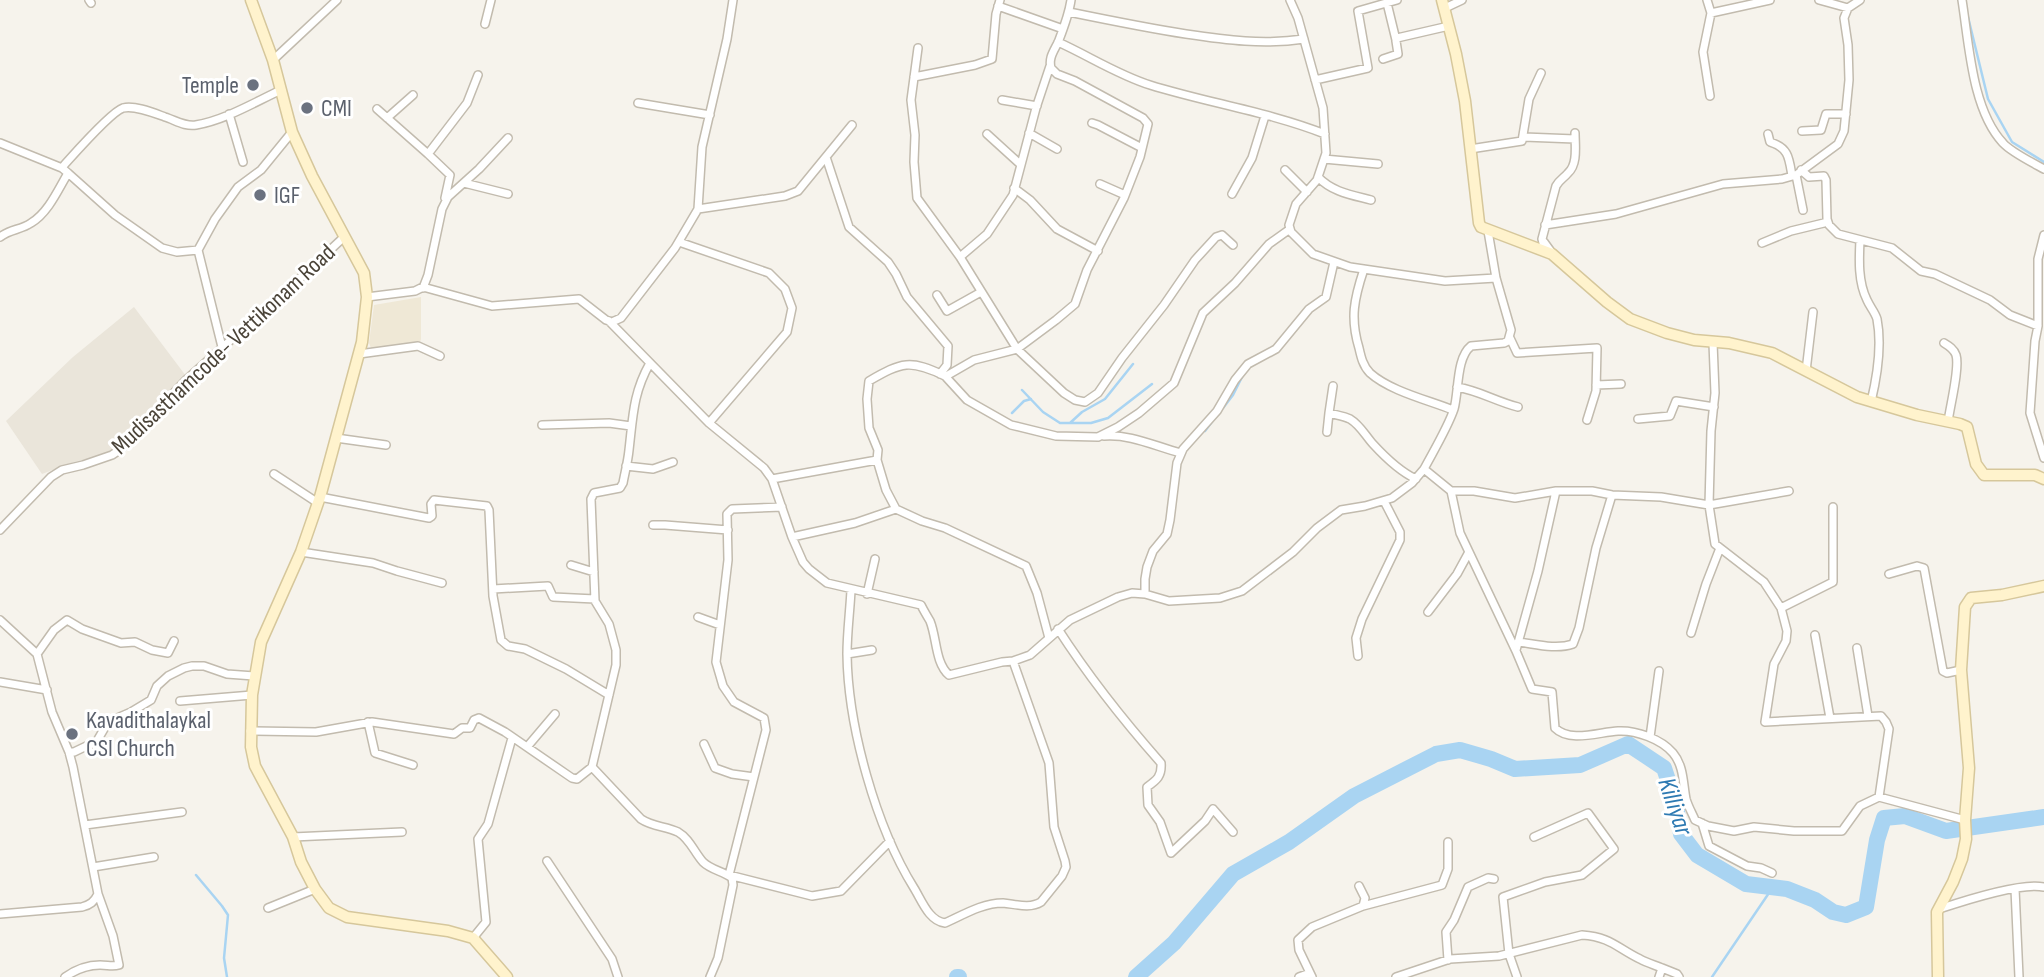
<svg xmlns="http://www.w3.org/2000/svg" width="2044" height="977" font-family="'Sofia Sans Condensed',sans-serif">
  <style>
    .residential { fill: #eae5da }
    .education { fill: #efe8d6 }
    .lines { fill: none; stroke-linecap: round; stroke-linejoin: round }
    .stream { stroke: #a9d4f2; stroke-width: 2.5 }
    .river { stroke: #a9d4f2; stroke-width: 16 }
    .street-casing { stroke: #c2bbae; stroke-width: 10 }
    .secondary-casing { stroke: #d6c79b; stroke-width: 13 }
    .street { stroke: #fff; stroke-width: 7 }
    .secondary { stroke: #fff3cd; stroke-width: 10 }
    .worship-dot { fill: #6b7280; stroke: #fff; stroke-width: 2.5 }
    .labels { text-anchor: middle; stroke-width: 6; stroke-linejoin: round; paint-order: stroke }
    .worship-label { font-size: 24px; fill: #5b616d; stroke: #fff; text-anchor: start }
    .street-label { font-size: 24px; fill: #4b4439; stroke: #fff }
    .water-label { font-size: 26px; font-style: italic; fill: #2e7ab2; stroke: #fff }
  </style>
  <rect width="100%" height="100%" fill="#f6f3ec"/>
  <path class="residential" d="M 134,307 L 186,376 L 118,447 L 99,456 L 74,462 L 42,474 L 6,421 L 73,357 Z"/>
  <path class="education" d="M 421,297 L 421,339 L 417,351 L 392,353 L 371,348 L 369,343 L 374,305 Z"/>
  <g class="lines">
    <path class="stream" d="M 1968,17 L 1988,99 L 2012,142 L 2044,162
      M 1022,390 L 1043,412 L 1060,423 L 1091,423 L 1108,418 L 1152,384
      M 1223,408 L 1233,395 L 1243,375
      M 1012,413 L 1024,401 L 1031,399
      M 1070,423 L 1082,412 L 1105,399 L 1133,364
      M 1205,431 L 1214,419
      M 196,875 L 222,906 L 228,915 L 224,958 L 227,977
      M 1712,977 L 1773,887"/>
    <path class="river" d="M 957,977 L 959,977
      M 1136,977 L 1174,943 L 1233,874 L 1289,842 L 1354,796 L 1436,754 L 1460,750 L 1491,759 L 1515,769 L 1580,765 L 1628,744 L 1664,768 L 1675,801 L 1681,834 L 1697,855 L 1746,884 L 1787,889 L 1815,900 L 1833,912 L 1846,915 L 1866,907 L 1877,840 L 1884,818 L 1905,816 L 1946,831 L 2044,817"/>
    <defs>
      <path id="street" d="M 89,0 L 91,3
        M 1290,0 L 1298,18 L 1323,108 L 1326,153 L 1317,180 L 1296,204 L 1289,225 L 1291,232 L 1313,254 L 1350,267 L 1445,281 L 1496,278
        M 1707,0 L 1711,13 L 1770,0
        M 1819,0 L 1848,8
        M 1962,0 C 1969,44 1972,110 2003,143 C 2011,152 2033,163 2044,169
        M 1387,3 L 1396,40
        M 998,6 L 1063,29
        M 1445,8 L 1462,0
        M 1069,12 C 1108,20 1147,28 1186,34 C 1226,40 1264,45 1304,39
        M 485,24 L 491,0
        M 1058,42 C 1089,56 1118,75 1150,85 C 1208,103 1269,112 1325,134
        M 918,48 L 911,100 L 915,135 L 914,162 L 917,198 L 960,257 L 1017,349 L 1064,393 L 1075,400 L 1085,402 L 1098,393 L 1122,358 L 1164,305 L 1195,260 L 1216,237 L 1222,235 L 1233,245
        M 1383,59 L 1398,54 L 1396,41 L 1397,38 L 1449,26
        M 273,60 L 337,0
        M 914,77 L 975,65 L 992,59 L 996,14 L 1000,0
        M 1315,80 L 1368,68 L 1358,11 L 1397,0
        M 1710,96 L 1703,52 L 1711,13
        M 1002,100 L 1037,106
        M 638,103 L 710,115
        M 377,109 L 428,154
        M 229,114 L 243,162
        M 387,118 L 413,95
        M 1092,123 L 1098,125 L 1142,148
        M 1802,131 L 1821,130 L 1826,114 L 1846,114
        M 1029,133 L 1057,149
        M 987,134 L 1020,164
        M 1768,134 L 1770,142 C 1789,148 1789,158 1792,176
        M 1524,137 L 1575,139
        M 0,143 L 62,168
        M 1470,149 L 1522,141 L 1529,99 L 1541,73
        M 826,157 L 849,227 L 888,262 L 896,274 L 907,297 L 948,346 L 947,365 L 940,374
        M 1324,159 L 1378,164
        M 1285,170 L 1307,192
        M 1801,170 L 1809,177 L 1824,176 L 1826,180 L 1827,219 L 1829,225 L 1838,234 L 1892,248 L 1921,271 L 1935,274 L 1990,300 L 2010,315 L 2038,326
        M 68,173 L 62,168 L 65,164 C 75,153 111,112 123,108 C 135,105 154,113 165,117 C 175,120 185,127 196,125 C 225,120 253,103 281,90
        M 1796,175 L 1803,210
        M 1318,177 C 1332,192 1352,195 1371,200
        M 464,183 L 508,194
        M 1100,184 L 1125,195
        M 1014,188 L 1030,200 L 1057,229 L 1098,251
        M 1232,194 L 1252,158 L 1265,116
        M 445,198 L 450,175 L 428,154 L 467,103 L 478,75
        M 698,209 L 785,196 L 798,191 L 852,125
        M 1545,225 L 1616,214 L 1723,184 L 1782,179 L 1796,175 L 1838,144 L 1844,131 L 1849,80 L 1848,45 L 1844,18 L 1848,8 L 1860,0
        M 1488,231 L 1496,278 L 1511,330 L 1508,341 L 1504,343 L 1471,346 C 1456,358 1459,391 1454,409 C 1448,427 1433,452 1424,469 L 1451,491 L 1460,533 L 1516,651 L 1532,689 L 1552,692 L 1555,728 C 1570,743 1599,732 1618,731 C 1636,730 1661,739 1673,753 C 1684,766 1683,784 1686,799 C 1688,806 1692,813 1695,820 L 1708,826 L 1734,831 L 1754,827 L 1794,831 L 1842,831 L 1860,806 L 1879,797
        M 2044,235 L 2038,259 L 2038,326 L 2035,341 L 2030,413 L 2044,458
        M 0,237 C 10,229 21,230 31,223 C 48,213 58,190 68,173 L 115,215 L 162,248 L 177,252 L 198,250 L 215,219 L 238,187 L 261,170 L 292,132
        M 1860,240 C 1859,260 1858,282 1867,300 C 1870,307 1875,312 1877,319 C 1882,345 1877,377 1871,402
        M 679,242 L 769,273 L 785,289 L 792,308 L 787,332 L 709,423
        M 1762,243 L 1791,231 L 1828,222
        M 198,250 L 222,347
        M 1552,253 L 1544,242 L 1543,243 L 1542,239 L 1556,186 C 1560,179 1564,178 1568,173 C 1578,164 1575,146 1575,133
        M 960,257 L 987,234 L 1013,195 L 1036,108 L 1050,66
        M 1364,269 C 1354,299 1350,318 1359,348 C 1361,357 1363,366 1370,373 C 1390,391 1428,400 1453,410
        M 423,288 L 428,275 L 442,209 L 448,197 L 479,169 L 508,138
        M 937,295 L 947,311 L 981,292
        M 367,297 L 415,291 L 423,287 L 492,306 L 579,299 L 606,320 L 612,322 L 621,318 L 675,248 L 698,209 L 702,147 L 727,39 L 733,0
        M 609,321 L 709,423 L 764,468 L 772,479 L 792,537 L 803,562 L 809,569 L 827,583 L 921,605 C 924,611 927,616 930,621 C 937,638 935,663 949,675 L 1002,662 L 1013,661 L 1030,655 L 1070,620 L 1118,597 L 1132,593 L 1145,594 L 1169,601 L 1220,598 L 1242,591 L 1293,552 L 1317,528 L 1341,510 L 1365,506 L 1392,498 L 1412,483 L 1424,469
        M 1510,338 L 1517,353 L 1597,348 L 1596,391 L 1587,420
        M 1944,343 C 1949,346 1954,349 1956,355 C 1960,368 1950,406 1948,422
        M 359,354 L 418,346 L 440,356
        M 1806,371 L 1813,312
        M 945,376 L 967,400 L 1011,425 L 1056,436 L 1098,437 L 1118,427 L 1139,413 L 1174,383 L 1203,313 L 1235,283 L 1269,244 L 1290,229
        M 1596,385 L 1621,384
        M 1457,387 C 1480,391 1495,401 1518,407
        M 1329,413 L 1333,386
        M 1638,419 L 1670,416 L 1676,401 L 1714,407
        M 542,425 L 609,423 L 631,426
        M 1327,432 L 1329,413 C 1336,415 1344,416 1350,419 C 1360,425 1365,435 1373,444 C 1384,456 1401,472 1416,479
        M 1104,436 C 1131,434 1154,446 1181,453
        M 336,438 L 386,445
        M 626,466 L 653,469 L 673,462
        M 274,474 L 318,503
        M 772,479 L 877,460
        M 1451,491 L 1474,491 L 1515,498 L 1556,491 L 1538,571 L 1516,650
        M 1556,491 L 1592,491 L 1612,495 L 1661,497 L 1709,505 L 1711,431 L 1715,393 L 1713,343
        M 320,497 L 429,518 L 432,516 L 431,504 L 434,500 L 487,506 L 489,510 L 493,596 L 501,640 L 508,646 L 525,649 L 566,669 L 609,695
        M 782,507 L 732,509 L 727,514 L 728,560 L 716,662 L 723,686 L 734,702 L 764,718 L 766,730 L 729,875 L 812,896 L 841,891 L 890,841
        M 1833,507 L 1833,582 L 1781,608 L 1787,631 L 1786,641 L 1774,664 L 1765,722 L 1881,716 L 1886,722 L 1889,729 L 1879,797 L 1965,820
        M 653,525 L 665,525 L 728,530
        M 0,530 L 51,477 L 62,470 L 83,465 L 112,455 L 121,449 L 186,380 L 298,280 L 344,237
        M 792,537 L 855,523 L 896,509
        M 301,552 L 373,563 L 397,571 L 442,583
        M 571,565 L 594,572
        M 1889,574 L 1917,566 L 1924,568 L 1943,671 L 1947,673 L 1961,670
        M 493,589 L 548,586 L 553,597 L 595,599
        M 851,590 C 850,611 847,633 847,654 C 848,727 876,827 914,888 C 922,901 929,921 945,923 C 963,915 982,903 1003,903 C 1015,904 1030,909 1041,902 L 1062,876 L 1066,867 L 1065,861 L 1054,827 L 1049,763 L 1013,661
        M 867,594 L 875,559
        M 1145,594 L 1145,579 L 1147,567 L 1153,551 L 1167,534 L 1170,520 L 1177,463 L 1183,449 L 1217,411 L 1235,380 L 1248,364 L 1276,349 L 1309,309 L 1326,297 L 1334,262
        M 1781,608 L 1764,582 L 1715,544 L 1709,505 L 1789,491
        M 1428,612 L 1457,574 L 1469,552
        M 698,617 L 720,625
        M 0,620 L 37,654 L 52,712 L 69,752 L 73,767 L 98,894 C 94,902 90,905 82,907 L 0,914
        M 1058,629 C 1089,677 1123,720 1161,763 C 1162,776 1157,780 1147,787 L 1148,805 L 1160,822 L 1171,853 L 1205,821 L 1213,809 L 1233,832
        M 1691,633 L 1706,584 L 1720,548
        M 1815,635 L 1830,718
        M 1049,638 L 1037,593 L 1026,566 L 945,528 L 922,521 L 896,509 L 886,490 L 877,460 L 878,450 L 869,428 L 867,399 L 869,381 C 902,362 910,359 945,376 L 948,375 L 974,360 L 1017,349 L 1056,320 L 1075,304 L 1087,270 L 1124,198 L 1140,157 L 1148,124 L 1143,118 L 1075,81 L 1057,74 L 1051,68 C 1048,57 1055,50 1059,40 C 1064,27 1069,14 1071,0
        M 1519,642 C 1535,644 1556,650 1573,644 L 1579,628 L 1596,548 L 1612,495
        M 1857,648 L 1868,716
        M 37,654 L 54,630 L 67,620 L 82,629 L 121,643 L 135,642 L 152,650 L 168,653 L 174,641
        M 847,654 L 872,650
        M 1358,656 L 1356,638 L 1362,619 L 1400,540 L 1400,532 L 1384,501
        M 0,682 L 47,690
        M 180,701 L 252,695
        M 368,722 L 375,753 L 413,765
        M 250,731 L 316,732 L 372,722 L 454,734 L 462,728 L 470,728 L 474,720 L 479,718 L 505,732 L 572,778 L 577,779 L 592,767 L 641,819 C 653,827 666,826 678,832 C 690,839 694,852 703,862 C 711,870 723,871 732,878 L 733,885 L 718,958 L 710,977
        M 1650,737 L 1659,671
        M 704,744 L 715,768 L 732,774 L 754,777
        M 527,747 L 555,714
        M 69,752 L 74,752 L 97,741 L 108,722 L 131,712 L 151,700 L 157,686 L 168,676 L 184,668 L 192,666 L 204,666 L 227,674 L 254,676
        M 592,767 L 616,665 L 616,650 L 609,624 L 595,601 L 591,499 L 594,493 L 620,488 L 623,483 C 625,472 628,461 629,450 C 633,416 633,393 650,363
        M 1702,823 L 1709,846 L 1747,866 L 1761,868 L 1772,873
        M 85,825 L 182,812
        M 293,837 L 402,832
        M 547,861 L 612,959 L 618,977
        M 93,867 L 154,857
        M 2015,889 L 2019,977
        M 1363,906 L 1442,885 L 1448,869 L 1448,842
        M 268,908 L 315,889
        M 1939,909 C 1963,901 2021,882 2044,887
        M 473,938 L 486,922 L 478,839 L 488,824 L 512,738
        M 1448,960 L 1446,932 L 1454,920 L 1468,887 L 1488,878 L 1494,879
        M 65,977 C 75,970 87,965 100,965 C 108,965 112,967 119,965 L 113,936 L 98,894
        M 1299,977 L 1310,973
        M 1312,977 L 1299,950 L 1298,940 L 1312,927 L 1363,906 L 1365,898 L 1359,886
        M 1396,977 L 1450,959 L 1499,956 L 1582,935 C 1611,937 1617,948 1640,959 C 1647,963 1655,965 1662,968
        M 1517,977 L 1509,954 L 1503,897 L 1545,882 L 1582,875 L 1614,849 L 1588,813 L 1534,837
        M 1659,977 L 1662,968 L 1677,974 L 1679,977"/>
      <path id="secondary" d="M 251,0 L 273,60 L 292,132 L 312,176 L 364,273 L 367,297 L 362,342 L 320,497 L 301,552 L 261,642 L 252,695 L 251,747 L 255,766 L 293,837 L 301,862 L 315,889 L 329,908 L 347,917 L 448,931 L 473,938 L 507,977
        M 1442,0 L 1456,54 L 1465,101 L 1479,223 L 1481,227 L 1552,254 L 1607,302 L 1630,319 L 1667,333 L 1694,340 L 1729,343 L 1772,353 L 1857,397 L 1917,415 L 1960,424 L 1967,427 L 1976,464 L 1984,475 L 2035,475 L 2044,479
        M 1938,977 L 1937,912 L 1953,882 L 1962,859 L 1966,839 L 1965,820 L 1969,768 L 1961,670 L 1965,607 L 1971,598 L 2002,595 L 2044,586"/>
    </defs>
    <use href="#street" class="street-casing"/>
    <use href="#secondary" class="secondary-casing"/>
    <use href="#street" class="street"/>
    <use href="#secondary" class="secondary"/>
  </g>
  <g class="worship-dot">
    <circle cx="253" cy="85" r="7"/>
    <circle cx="307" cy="108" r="7"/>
    <circle cx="260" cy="195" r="7"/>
    <circle cx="72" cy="734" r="7"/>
  </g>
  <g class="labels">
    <g class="worship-label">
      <text x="239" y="93" text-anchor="end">Temple</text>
      <text x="321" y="116">CMI</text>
      <text x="274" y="203">IGF</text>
      <text x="86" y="728">Kavadithalaykal<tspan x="86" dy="28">CSI Church</tspan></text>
    </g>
    <g class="street-label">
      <text transform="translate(223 349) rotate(-43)" y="8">Mudisasthamcode- Vettikonam Road</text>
    </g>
    <g class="water-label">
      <text transform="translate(1676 806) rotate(71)" y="9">Killiyar</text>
    </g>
  </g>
</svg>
